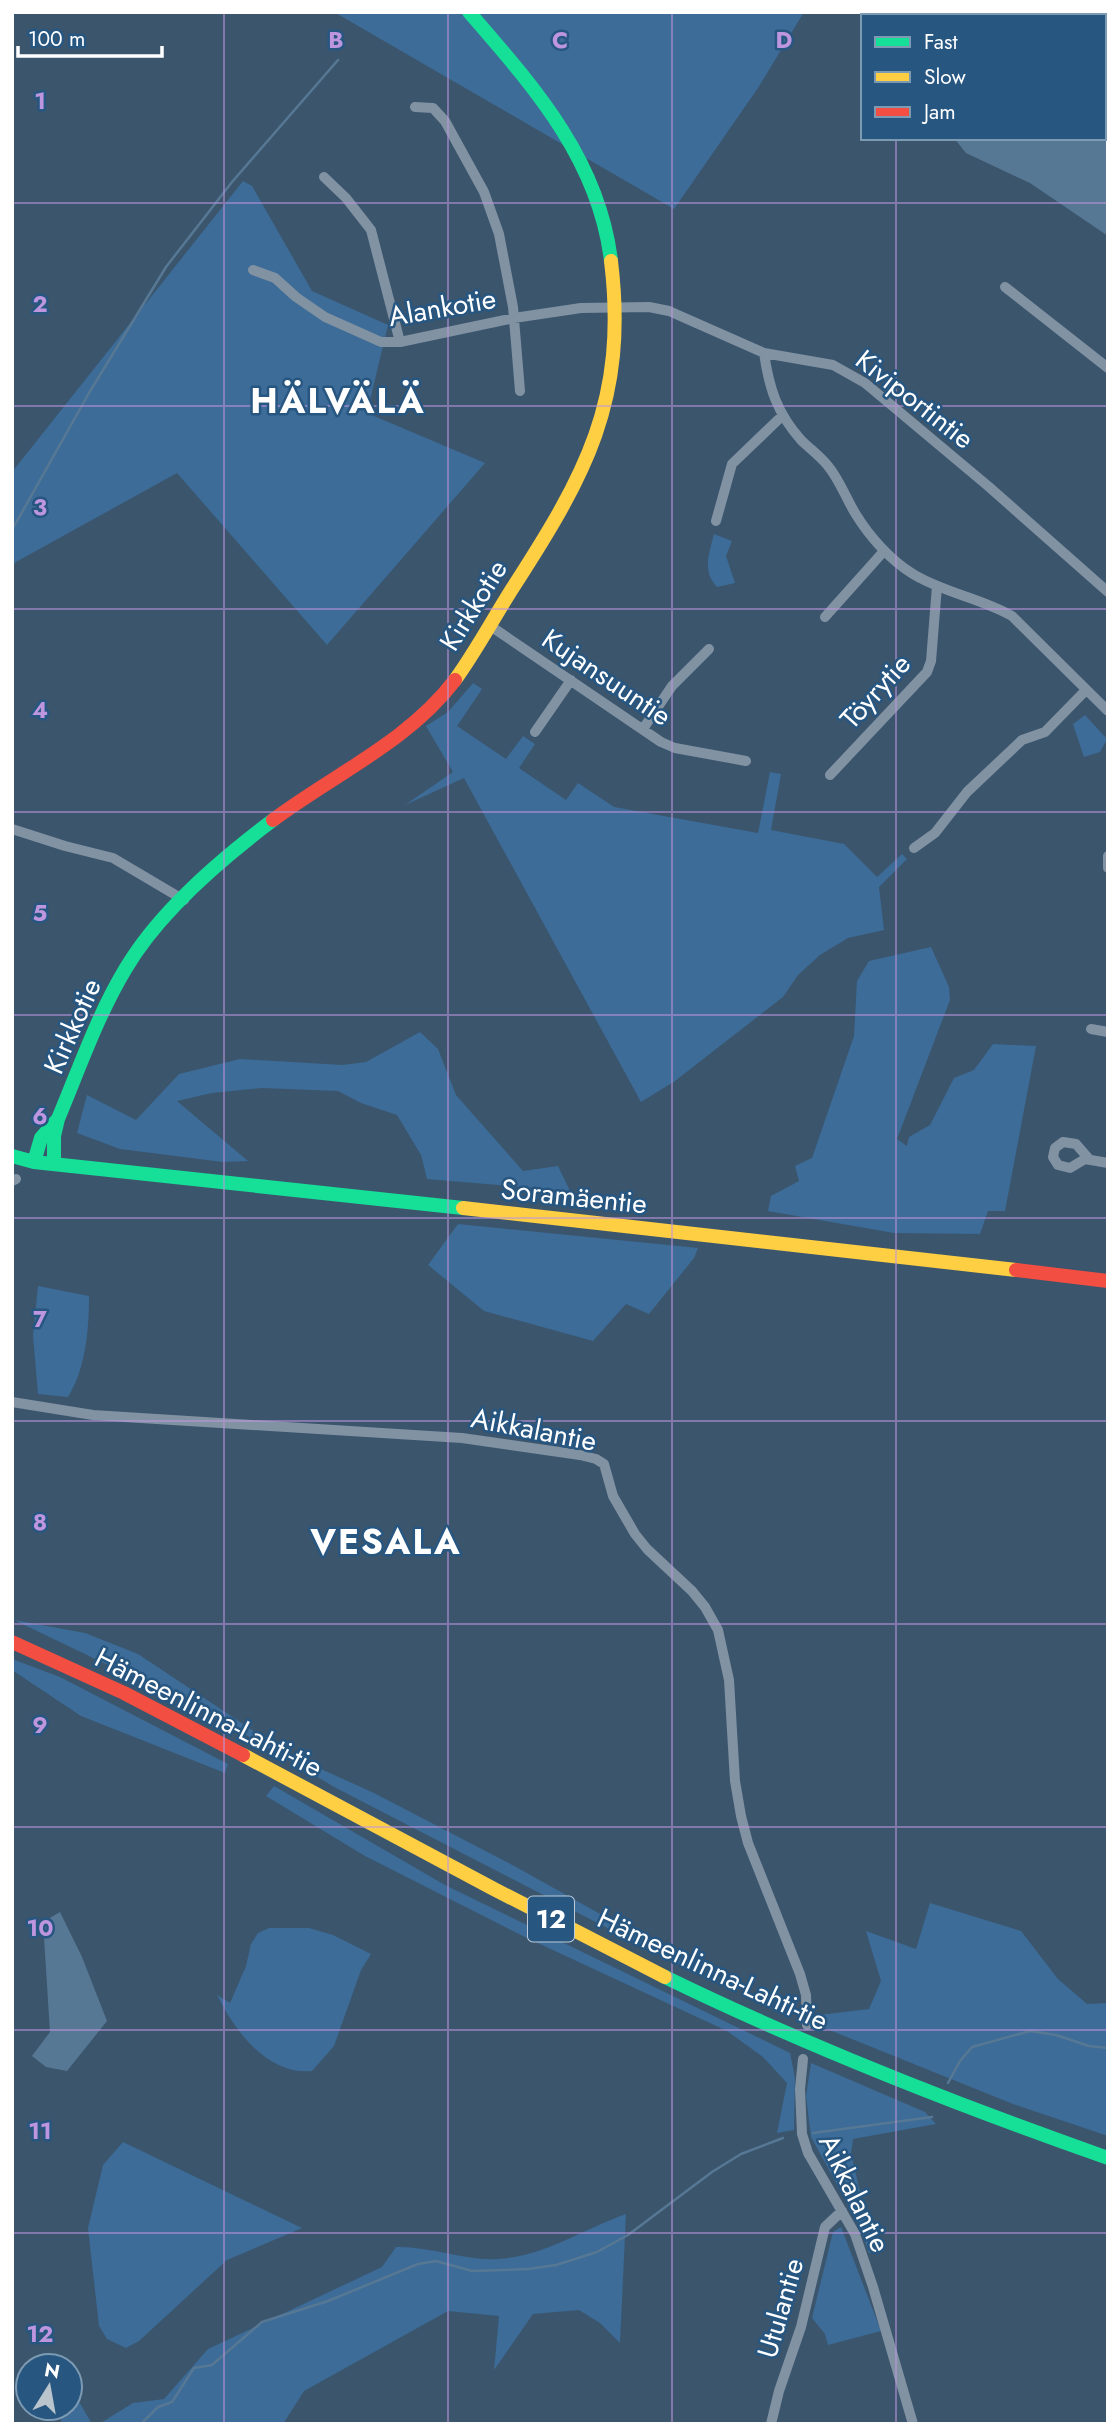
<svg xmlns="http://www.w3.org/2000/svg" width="1120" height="2436" font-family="Jost,sans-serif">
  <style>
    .green { fill: #3c6c97 }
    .water { fill: #577894 }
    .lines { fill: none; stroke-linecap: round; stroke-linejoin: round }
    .stream { stroke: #577894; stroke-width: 2.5 }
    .street { stroke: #8192a3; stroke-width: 10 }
    .fast { stroke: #16e098; stroke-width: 14 }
    .slow { stroke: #ffcf43; stroke-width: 14 }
    .jam { stroke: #f24e42; stroke-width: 14 }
    .grid { fill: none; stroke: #bd96df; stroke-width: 2; stroke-opacity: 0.55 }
    .labels { text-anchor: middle; stroke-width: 5; stroke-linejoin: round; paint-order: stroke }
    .shield { fill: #275681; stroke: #beccd9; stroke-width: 2 }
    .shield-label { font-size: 26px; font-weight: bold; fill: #fff }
    .street-label { font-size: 28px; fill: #fff; stroke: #275681 }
    .district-label { font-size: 35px; font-weight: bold; letter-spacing: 2px; fill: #fff; stroke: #275681 }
    .grid-label { font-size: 23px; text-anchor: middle; font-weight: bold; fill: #bd96df; stroke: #275681; stroke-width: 5; stroke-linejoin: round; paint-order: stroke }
  </style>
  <rect width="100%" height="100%" fill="#3b556d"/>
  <path class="green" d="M 334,12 L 804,12 L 758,88 L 674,209 Z
    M 243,181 L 252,186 L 312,291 L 388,325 L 367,413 L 485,463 L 327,645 L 177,473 L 16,562 L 12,566 L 12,472 Z
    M 714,534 L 732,541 L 726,556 L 735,583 L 717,587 C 702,571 709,554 714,534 Z
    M 473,683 L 482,689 L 457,726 L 506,759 L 523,736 L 535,744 L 519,768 L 566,800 L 578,783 L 614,807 L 758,833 L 770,772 L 781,774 L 771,830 L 844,844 L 877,877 L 902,854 L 907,859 L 879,887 L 884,930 L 848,938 L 820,955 L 798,975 L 783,997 L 675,1081 L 641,1102 L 464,778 L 405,805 L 453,772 L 426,726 L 448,712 Z
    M 1085,715 L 1107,739 L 1100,752 L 1084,757 L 1073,724 Z
    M 931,947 L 949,987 L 950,1000 L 897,1139 L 907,1146 L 909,1137 L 930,1125 L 954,1078 L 974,1070 L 993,1044 L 1036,1046 L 1005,1211 L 988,1211 L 980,1234 L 894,1233 L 768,1211 L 771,1196 L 799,1181 L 795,1166 L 812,1158 L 854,1036 L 857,981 L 869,961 Z
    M 420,1032 L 438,1049 L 456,1095 L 523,1171 L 558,1166 L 570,1191 L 427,1179 L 421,1155 L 397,1115 L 361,1103 L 338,1091 L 262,1088 L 212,1093 L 177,1101 L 248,1161 L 223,1162 L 120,1149 L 77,1133 L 87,1095 L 136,1120 L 179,1074 L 240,1059 L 342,1065 L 366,1062 Z
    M 458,1224 L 698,1248 L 694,1258 L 649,1314 L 626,1304 L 593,1341 L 484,1311 L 428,1265 Z
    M 38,1286 L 89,1296 C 89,1329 86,1368 68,1397 L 38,1394 L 33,1335 Z
    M 14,1620 L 85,1633 L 138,1654 L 290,1755 L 374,1793 L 518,1868 L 686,1962 L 677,1964 L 336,1788 L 212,1715 Z
    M 12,1659 L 60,1677 L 228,1764 L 225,1773 L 81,1716 L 12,1670 Z
    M 274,1786 L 445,1885 L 790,2053 L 795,2078 L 794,2130 L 777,2133 L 787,2083 L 763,2057 L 727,2031 L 527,1938 L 365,1856 L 266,1796 Z
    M 930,1903 L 1021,1931 L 1058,1979 L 1087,2004 L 1108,2003 L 1108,2136 L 1013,2104 L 822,2027 L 819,2015 L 869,2009 L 881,1981 L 866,1931 L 916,1949 Z
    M 269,1928 L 309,1928 L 333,1935 L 371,1954 L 361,1970 L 334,2046 L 312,2071 C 267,2075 235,2031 217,1995 L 230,2003 L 246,1966 L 251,1944 L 258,1933 Z
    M 811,2063 L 925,2112 L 936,2124 L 853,2139 L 851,2153 L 874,2252 L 869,2253 L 860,2226 L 811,2137 L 806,2096 Z
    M 123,2142 L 302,2228 L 227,2260 L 139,2341 L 126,2348 L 107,2339 L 99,2326 L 88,2228 L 103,2165 Z
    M 626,2214 L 620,2343 L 600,2323 L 579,2310 L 533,2314 L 494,2370 L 499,2316 L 448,2311 L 304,2391 L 283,2424 L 99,2424 L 133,2403 L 164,2399 L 208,2349 L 382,2267 L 396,2247 C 430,2246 464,2261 498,2259 C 546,2256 583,2229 626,2214 Z
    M 841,2227 L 881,2331 L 828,2345 L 825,2334 L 812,2318 L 833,2232 Z
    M 70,2386 L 92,2424 L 61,2424 L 62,2408 L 70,2408 Z"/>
  <path class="water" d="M 866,12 L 1108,12 L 1108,236 L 1030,183 L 966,153 L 954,138 L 1104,138 L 1104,16 L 867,16 Z
    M 60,1912 L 82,1957 L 107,2021 L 67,2071 L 46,2067 L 32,2056 L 50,2032 L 43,1922 Z"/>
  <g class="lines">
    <path class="stream" d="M 12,530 L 89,393 L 166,267 L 232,182 L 338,60
      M 948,2083 L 960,2061 L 972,2047 L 1030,2031 L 1056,2035 L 1089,2046 L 1108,2048
      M 813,2133 L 932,2117
      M 141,2424 L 158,2407 L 172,2402 L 194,2368 L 212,2365 L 262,2322 L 328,2301 L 418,2264 L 436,2261 L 472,2271 L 528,2269 L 556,2265 L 597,2252 L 628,2235 L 712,2172 L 741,2154 L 783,2138"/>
    <path class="street" d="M 415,107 L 433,108 L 445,121 L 484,192 L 499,234 L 513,307 L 520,391
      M 324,177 L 346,198 L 371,230 L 400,342
      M 253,270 L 275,278 L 296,297 L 325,317 L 381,342 L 400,342 L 514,318 L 581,308 L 649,307 L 669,311 L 764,353 L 833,365 L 865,383 L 988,486 L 1108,592
      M 1005,287 L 1108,368
      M 764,353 C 769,388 777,413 801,440 C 810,449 820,456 828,466 C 839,479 846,498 855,513 C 869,536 890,560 913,574 C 944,593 981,598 1012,616 L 1108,711
      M 716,521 L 732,464 L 782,416
      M 825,617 L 884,551
      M 489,625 L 661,742 L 675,748 L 746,761
      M 643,729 L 672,686 L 709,649
      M 535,732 L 571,680
      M 830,775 L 927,672 L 931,661 L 937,586
      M 12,829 L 65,846 L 113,858 L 184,900
      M 914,848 L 935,833 L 967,792 L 1022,740 L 1045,732 L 1086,690
      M 1108,856 L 1108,868
      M 1091,1029 L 1108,1032
      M 1089,1159 L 1076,1144 L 1063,1142 L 1055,1148 L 1053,1157 L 1058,1165 L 1070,1168 L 1085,1159 L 1108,1163
      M 12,1181 L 16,1179
      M 12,1402 L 93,1415 L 462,1438 L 580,1455 L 596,1459 L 604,1464 L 613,1496 L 635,1534 L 647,1549 L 692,1591 L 705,1607 L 718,1630 L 729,1680 L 735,1781 L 741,1816 L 748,1843 L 800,1974 L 806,1995 L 807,2025
      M 803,2059 L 800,2089 L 802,2134 L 808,2153 L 855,2234 L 873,2287 L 913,2424
      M 771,2424 L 779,2391 L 801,2327 L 825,2227 L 842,2211"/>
    <path class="fast" d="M 469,12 C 533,86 599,159 611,261
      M 12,1156 L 34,1162 L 463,1208
      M 34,1162 L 41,1138 L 58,1119
      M 54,1164 L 54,1136 L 58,1119 C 79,1069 98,1014 126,968 C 159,912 221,859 273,820
      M 665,1977 C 809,2047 957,2105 1108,2158"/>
    <path class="slow" d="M 455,680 C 476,651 493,619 512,589 C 585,476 628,401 611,261
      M 463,1208 L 1016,1270
      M 243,1755 L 492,1888 L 665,1977"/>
    <path class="jam" d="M 273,820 C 333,775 409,741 455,680
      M 1016,1270 L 1108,1281
      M 12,1642 L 124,1693 L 243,1755"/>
  </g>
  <path class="grid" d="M 224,12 L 224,2424M 448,12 L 448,2424M 672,12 L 672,2424M 896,12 L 896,16M 896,138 L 896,2424M 12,203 L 1108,203M 12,406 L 1108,406M 12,609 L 1108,609M 12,812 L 1108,812M 12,1015 L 1108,1015M 12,1218 L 1108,1218M 12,1421 L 1108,1421M 12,1624 L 1108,1624M 12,1827 L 1108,1827M 12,2030 L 1108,2030M 12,2233 L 1108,2233"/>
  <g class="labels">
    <rect class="shield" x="528" y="1896.5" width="46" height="45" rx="5"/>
    <g class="shield-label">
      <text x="551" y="1928">12</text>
    </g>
    <g class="street-label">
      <text transform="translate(442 307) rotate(-10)" y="10">Alankotie</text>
      <text transform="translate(915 399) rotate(38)" y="10">Kiviportintie</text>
      <text transform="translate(473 605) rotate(-58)" y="10">Kirkkotie</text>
      <text transform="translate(607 677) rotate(34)" y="10">Kujansuuntie</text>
      <text transform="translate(875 691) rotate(-48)" y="10">Töyrytie</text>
      <text transform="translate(72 1026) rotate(-66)" y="10">Kirkkotie</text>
      <text transform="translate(574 1196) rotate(6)" y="10">Soramäentie</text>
      <text transform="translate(534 1429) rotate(11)" y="10">Aikkalantie</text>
      <text transform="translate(209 1712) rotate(27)" y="10">Hämeenlinna-Lahti-tie</text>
      <text transform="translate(713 1969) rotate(25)" y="10">Hämeenlinna-Lahti-tie</text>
      <text transform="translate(855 2193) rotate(64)" y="10">Aikkalantie</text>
      <text transform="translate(780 2308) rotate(-74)" y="10">Utulantie</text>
    </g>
    <g class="district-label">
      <text x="338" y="413">HÄLVÄLÄ</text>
      <text x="386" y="1554">VESALA</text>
    </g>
  </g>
  <g class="grid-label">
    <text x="336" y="48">B</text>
    <text x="560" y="48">C</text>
    <text x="784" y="48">D</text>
    <text x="40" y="109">1</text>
    <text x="40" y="312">2</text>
    <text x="40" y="515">3</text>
    <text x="40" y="718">4</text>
    <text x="40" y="921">5</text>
    <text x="40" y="1124">6</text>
    <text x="40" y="1327">7</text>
    <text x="40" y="1530">8</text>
    <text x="40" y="1733">9</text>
    <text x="40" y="1936">10</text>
    <text x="40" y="2139">11</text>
    <text x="40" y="2342">12</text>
  </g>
  <rect width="1120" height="2436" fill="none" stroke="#ffffff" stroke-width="28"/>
  <rect x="861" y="14" width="245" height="126" fill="#275681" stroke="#7d9ab3" stroke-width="2"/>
  <rect x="875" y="37" width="35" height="10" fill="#16e098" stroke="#7d9ab3" stroke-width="2"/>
  <text x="924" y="49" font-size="21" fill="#ffffff">Fast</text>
  <rect x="875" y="72" width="35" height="10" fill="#ffcf43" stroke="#7d9ab3" stroke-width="2"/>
  <text x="924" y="84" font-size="21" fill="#ffffff">Slow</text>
  <rect x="875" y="107" width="35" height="10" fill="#f24e42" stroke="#7d9ab3" stroke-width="2"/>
  <text x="924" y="119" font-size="21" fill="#ffffff">Jam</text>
  <g transform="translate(49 2387) rotate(11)"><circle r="33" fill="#275681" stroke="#7d9ab3" stroke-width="2"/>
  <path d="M0-5L12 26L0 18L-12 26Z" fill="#bac4cc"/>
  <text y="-10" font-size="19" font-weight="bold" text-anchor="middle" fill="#ffffff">N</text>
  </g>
  <path d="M18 46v10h144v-10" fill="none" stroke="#ffffff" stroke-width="3.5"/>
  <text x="28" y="46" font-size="21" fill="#ffffff" stroke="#275681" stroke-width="5" paint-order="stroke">100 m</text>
</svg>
